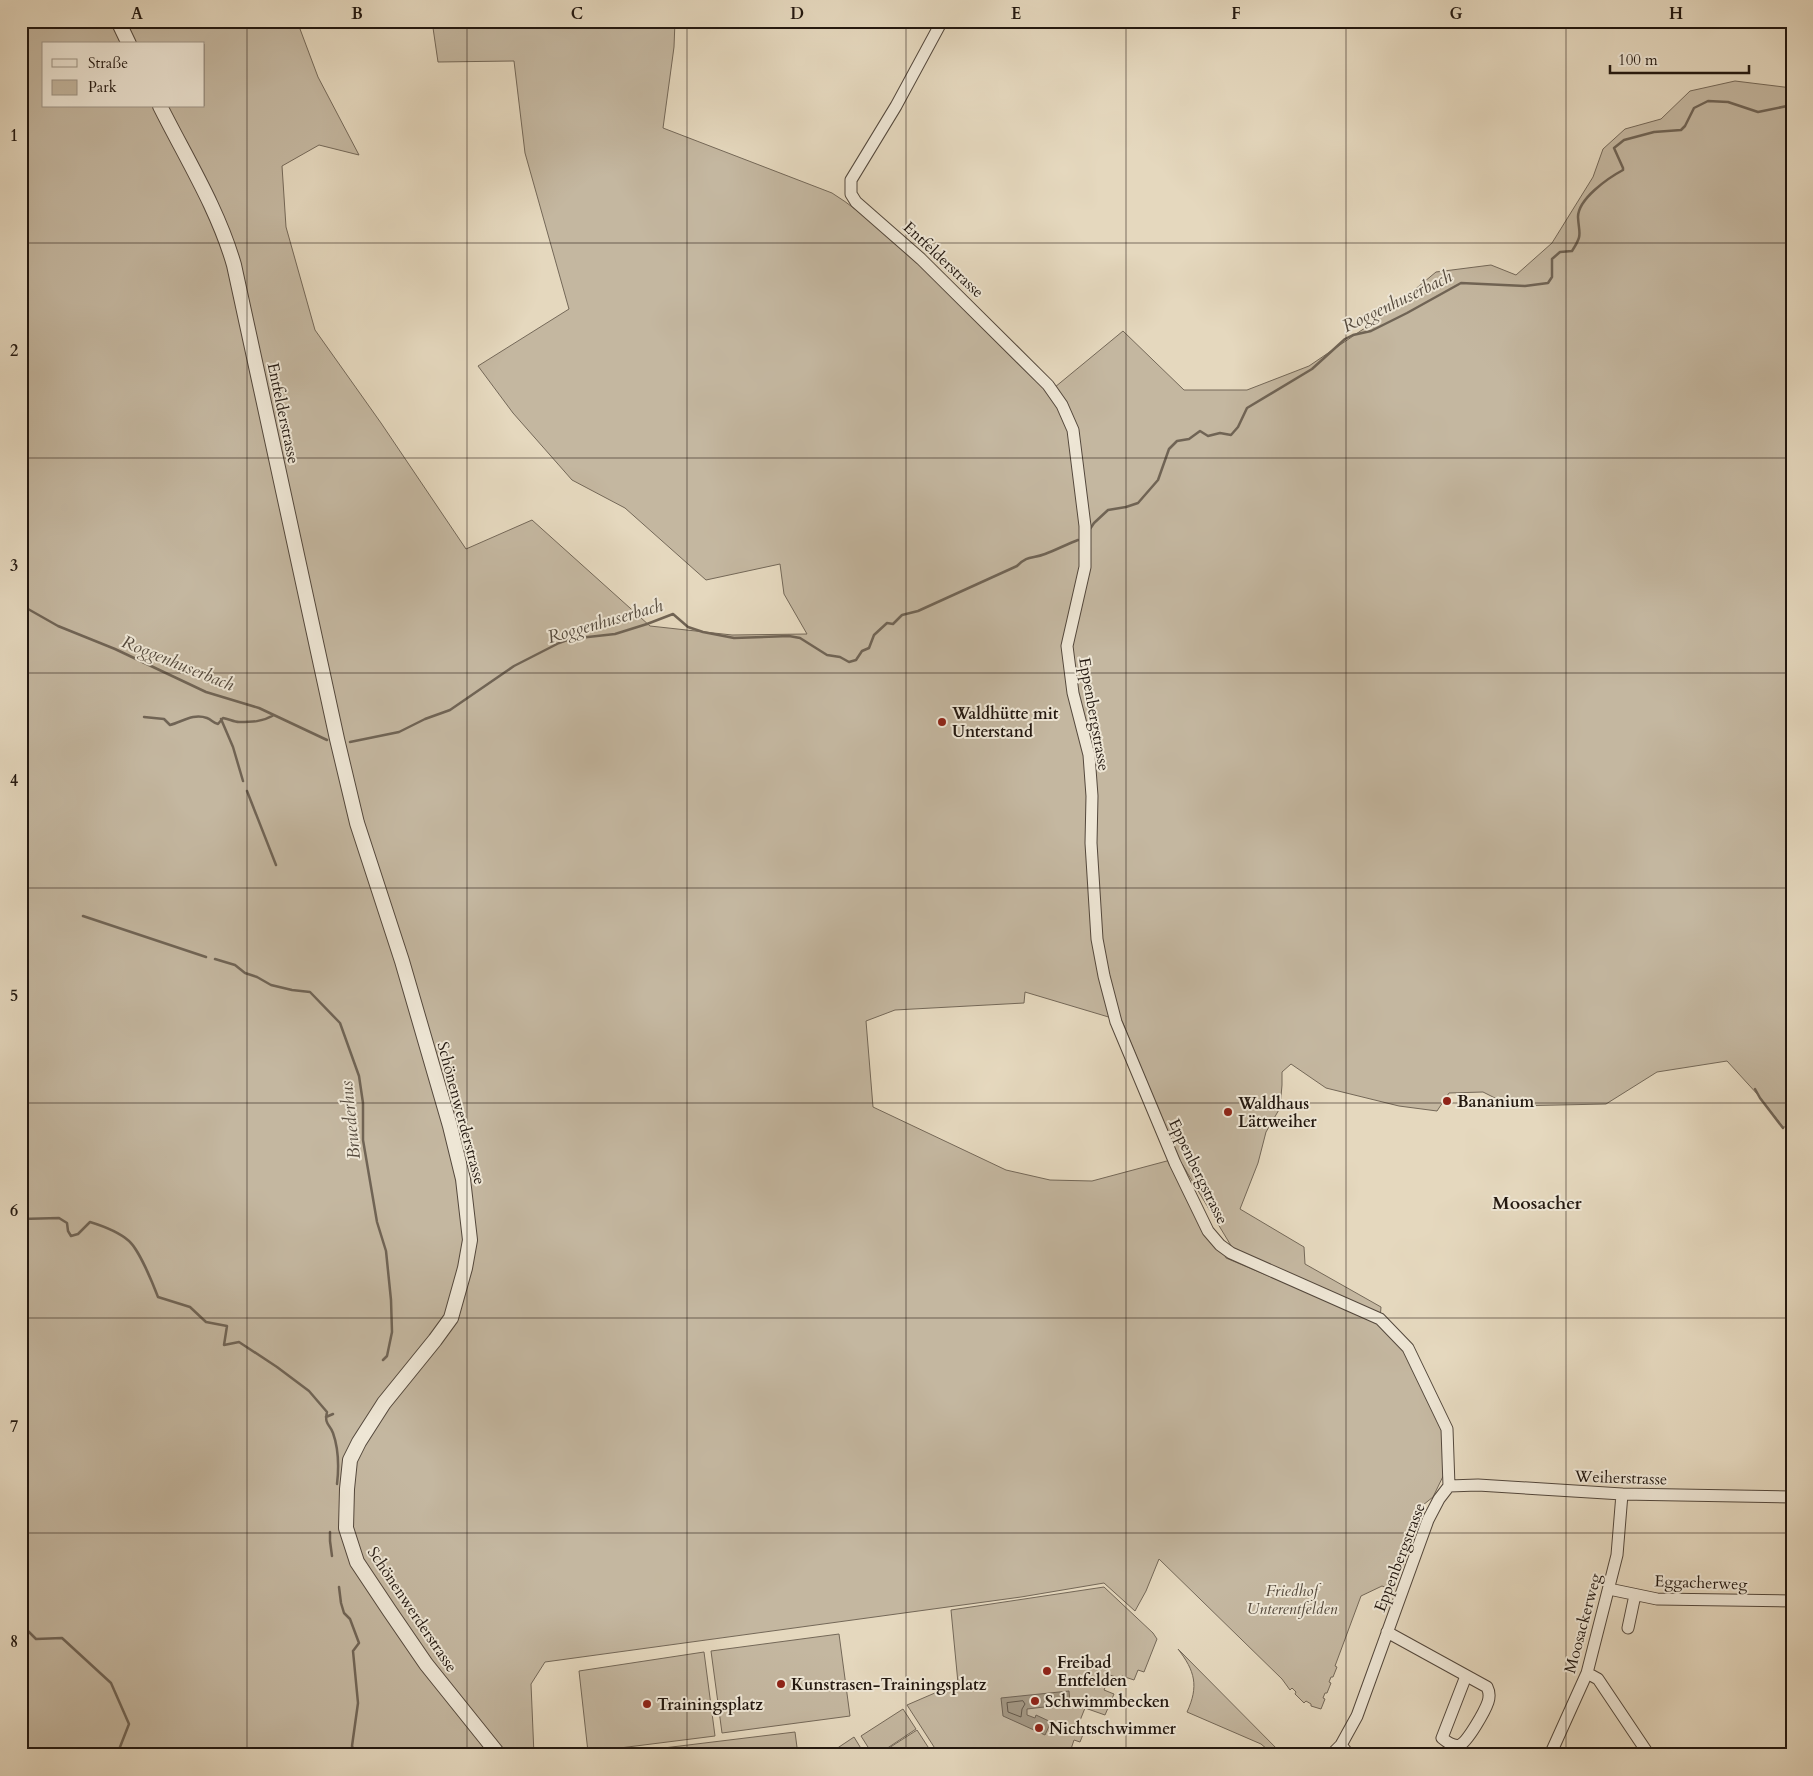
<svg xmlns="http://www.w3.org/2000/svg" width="1813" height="1776" font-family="Cardo,serif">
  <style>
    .green { fill: #c4b7a0; stroke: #746858; fill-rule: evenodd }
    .water { fill: #a39783; stroke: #706455 }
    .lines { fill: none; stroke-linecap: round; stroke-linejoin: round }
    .shore { stroke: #63584a; stroke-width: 1 }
    .stream { stroke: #706455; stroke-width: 2.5 }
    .minor-casing { stroke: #54483c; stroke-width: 13 }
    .tertiary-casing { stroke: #54483c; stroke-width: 16 }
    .minor { stroke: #eee6d5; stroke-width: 11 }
    .tertiary { stroke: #eee6d5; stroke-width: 14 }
    .grid { fill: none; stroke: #231810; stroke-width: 1; stroke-opacity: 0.55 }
    .poi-dot { fill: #8f2418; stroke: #eee6d5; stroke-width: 2 }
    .labels { text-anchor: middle; stroke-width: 4; stroke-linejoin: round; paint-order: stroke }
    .street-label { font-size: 16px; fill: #231810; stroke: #eee6d5 }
    .poi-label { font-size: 16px; font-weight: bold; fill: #231810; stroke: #eee6d5; text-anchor: start }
    .park-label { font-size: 16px; font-style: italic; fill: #53483b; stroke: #eee6d5 }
    .water-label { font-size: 18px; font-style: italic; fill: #564b3e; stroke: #eee6d5 }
    .neighbourhood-label { font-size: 18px; font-weight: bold; fill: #231810; stroke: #eee6d5 }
    .neatline { fill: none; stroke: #231810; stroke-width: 2 }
    .grid-label { font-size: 16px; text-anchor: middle; font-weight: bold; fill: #231810 }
  </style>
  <rect width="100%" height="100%" fill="#e5d8be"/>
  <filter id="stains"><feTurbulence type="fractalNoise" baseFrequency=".004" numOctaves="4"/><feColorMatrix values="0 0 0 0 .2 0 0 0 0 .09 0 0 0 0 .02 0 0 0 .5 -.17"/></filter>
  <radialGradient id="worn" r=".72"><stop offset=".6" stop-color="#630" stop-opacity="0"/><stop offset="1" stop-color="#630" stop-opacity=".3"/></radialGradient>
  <path class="green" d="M 21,21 L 297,21 L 318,77 L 359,155 L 319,145 L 282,166 L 286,227 L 315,330 L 381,423 L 466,549 L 532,520 L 650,626 L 732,635 L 807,634 L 784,594 L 780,564 L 706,580 L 625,508 L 572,480 L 513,413 L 478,366 L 569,309 L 525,153 L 514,61 L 438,62 L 432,21 L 675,21 L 674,47 L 663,128 L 832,193 C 850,204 865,217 881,230 C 941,279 992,339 1049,392 L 1123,331 L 1184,390 L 1247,390 L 1309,366 L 1384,315 L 1436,272 L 1491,265 L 1516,275 L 1552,243 L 1593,177 L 1603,149 L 1625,129 L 1661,119 L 1690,91 L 1735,81 L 1792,88 L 1792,1127 L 1783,1127 L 1759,1096 L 1727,1061 L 1657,1072 L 1606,1104 L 1511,1106 L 1483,1092 L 1449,1093 L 1437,1111 L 1399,1106 L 1326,1088 L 1291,1064 L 1282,1072 L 1282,1085 L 1280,1108 L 1266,1132 L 1258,1163 L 1240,1209 L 1304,1247 L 1305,1264 L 1381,1307 L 1380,1319 L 1239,1259 L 1182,1164 L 1226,1258 L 1389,1327 L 1408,1348 L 1447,1429 L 1449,1464 L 1433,1497 L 1423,1505 L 1419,1510 L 1423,1515 L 1414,1535 L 1410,1538 L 1412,1541 L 1393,1590 L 1382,1586 L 1361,1596 L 1335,1666 L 1337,1667 L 1333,1677 L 1331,1677 L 1329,1682 L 1331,1683 L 1327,1693 L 1325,1693 L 1323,1698 L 1325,1699 L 1321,1709 L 1311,1706 L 1311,1704 L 1306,1701 L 1304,1703 L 1295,1694 L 1296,1692 L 1292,1688 L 1290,1690 L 1282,1679 L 1159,1559 L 1146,1591 L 1135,1611 L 1104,1583 L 1021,1597 L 545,1662 L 531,1684 L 534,1755 L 21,1755 ZM 44,44 L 204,44 L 204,106 L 44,106 ZM 1025,992 L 1122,1021 L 1178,1158 L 1092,1181 L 1050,1180 L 1006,1170 L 873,1107 L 866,1021 L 895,1010 L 1024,1003 Z
    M 1104,1587 L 1153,1633 L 1157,1639 L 1144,1672 L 1138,1670 L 1134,1680 L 1122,1676 L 1121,1679 L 1110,1675 L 1104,1690 L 1114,1694 L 1105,1715 L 1085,1708 L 1077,1728 L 1074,1728 L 1084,1732 L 1080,1742 L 1074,1740 L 1069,1755 L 936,1755 L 936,1750 L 907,1705 L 958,1683 L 951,1610 Z
    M 839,1634 L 850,1716 L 722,1733 L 711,1651 Z
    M 1178,1649 L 1283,1755 L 1274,1755 L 1261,1744 L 1187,1712 C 1199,1686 1195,1671 1178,1649 Z
    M 704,1652 L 715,1736 L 588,1752 L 579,1671 Z
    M 903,1709 L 916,1729 L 877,1755 L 873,1755 L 861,1736 Z
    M 917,1730 L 930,1750 L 923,1755 L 878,1755 Z
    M 795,1732 L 798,1755 L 648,1755 L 647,1750 Z
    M 854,1737 L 865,1755 L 827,1755 Z"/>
  <path class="water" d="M 1069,1691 L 1070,1704 L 1027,1709 L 1027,1715 L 1035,1718 L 1036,1715 L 1051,1722 L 1045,1735 L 1003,1716 L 1001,1698 Z"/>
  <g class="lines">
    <path class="shore" d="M 1023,1701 L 1025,1704 L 1022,1709 L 1021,1717 L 1008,1712 L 1007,1703 Z"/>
    <path class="stream" d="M 1090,529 L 1094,523 L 1108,510 L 1126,507 L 1138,503 L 1158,480 L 1169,449 L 1177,441 L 1189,439 L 1200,431 L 1208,436 L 1220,433 L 1231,435 L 1238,427 L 1247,408 L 1312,369 L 1345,339 L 1353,335 L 1371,331 L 1407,313 L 1461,283 L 1525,286 L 1548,283 L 1552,277 L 1552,259 L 1560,252 L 1572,251 C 1583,234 1579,235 1578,217 C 1578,199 1608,178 1623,170 L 1623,168 L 1614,148 L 1624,140 L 1654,132 L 1681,130 L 1685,126 L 1694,108 L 1708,101 L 1728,102 L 1758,112 L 1792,105
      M 21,605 L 58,626 L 115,649 L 206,692 L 259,708 L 327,740
      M 144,717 L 164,719 L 170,725 C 182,722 193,713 207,718 C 212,720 213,723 218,724 L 223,718 C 229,719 234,722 239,722 C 252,722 262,722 274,715
      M 221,719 L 233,747 L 243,781
      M 350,742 L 399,732 L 425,719 L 450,710 L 514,666 L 559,643 L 570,639 L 615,634 L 647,624 L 673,614 L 688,627 L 703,632 L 734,638 L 789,636 L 800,638 L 827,655 L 840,657 L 849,662 L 856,660 L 862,651 L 869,648 L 874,635 L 887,623 L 893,624 L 902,615 L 918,611 L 1017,566 C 1028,555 1032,559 1045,554 C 1056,550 1067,544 1078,540
      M 247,791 L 276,865
      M 83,916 L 206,957
      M 215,959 L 235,965 L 245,973 L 257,977 L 271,985 L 292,990 L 310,992 L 340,1023 L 359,1076 L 363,1103 L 363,1140 L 377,1222 L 386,1251 L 391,1300 L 392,1332 L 387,1356 L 383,1360
      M 1755,1089 L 1760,1098 L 1783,1128
      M 21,1219 L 59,1218 L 67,1223 L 68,1231 L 71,1236 L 78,1234 L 90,1222 C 103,1226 119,1232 129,1241 C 139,1250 153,1284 158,1297 L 190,1307 L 206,1322 L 227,1326 L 224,1345 L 239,1342 L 277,1367 L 309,1391 L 327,1412 C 324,1425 330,1424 333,1433 C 339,1450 339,1467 337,1484
      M 326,1417 L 333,1414
      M 330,1532 L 330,1541 L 332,1556
      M 339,1587 L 341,1603 L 344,1613 L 350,1619 L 359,1643 L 353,1651 L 358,1703 L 352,1746 L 355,1755
      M 23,1626 L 36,1639 L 62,1638 L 111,1683 L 129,1724 L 120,1747"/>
    <defs>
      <path id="minor" d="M 942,21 L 896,106 L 851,180 L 851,194 L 856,202 L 921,259 L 1048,385 L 1062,405 L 1073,430 L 1085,526 L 1085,567 L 1067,646 L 1073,693 L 1089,755 L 1092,796 L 1091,843 L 1097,939 L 1104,976 L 1116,1022 L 1175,1163 L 1208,1231 L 1220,1245 L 1231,1253 L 1380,1319 L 1408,1348 L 1447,1429 L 1449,1486 L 1439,1499 L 1428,1520 L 1357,1716 L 1341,1745 L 1331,1755
        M 1449,1486 L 1478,1485 L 1622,1494 L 1792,1497
        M 1609,1589 L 1657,1599 L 1792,1601
        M 1628,1628 L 1635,1595
        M 1387,1632 L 1487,1687 C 1489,1691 1490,1696 1488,1702 C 1485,1711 1468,1741 1460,1745 C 1453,1747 1447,1742 1442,1738 L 1466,1676
        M 1587,1673 L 1598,1679 L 1649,1755
        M 1341,1745 L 1349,1755
        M 1550,1755 L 1587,1673 L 1617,1555 L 1622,1494"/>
      <path id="tertiary" d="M 118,21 L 129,44
        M 160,106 C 186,158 218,209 234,265 L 337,739 L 357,823 L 402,961 L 450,1126 L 463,1179 L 470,1240 L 465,1268 L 451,1318 L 435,1340 L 384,1403 L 359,1442 L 350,1460 L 347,1489 L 346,1528 L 357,1562 L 389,1610 L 426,1664 L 499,1755"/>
    </defs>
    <use href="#minor" class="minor-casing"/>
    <use href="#tertiary" class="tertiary-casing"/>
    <use href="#minor" class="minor"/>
    <use href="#tertiary" class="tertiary"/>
  </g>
  <path class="grid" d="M 247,21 L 247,1755M 467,21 L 467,1755M 687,21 L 687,1755M 906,21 L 906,1755M 1126,21 L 1126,1755M 1346,21 L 1346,1755M 1566,21 L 1566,1755M 21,243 L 1792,243M 21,458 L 1792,458M 21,673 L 1792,673M 21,888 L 1792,888M 21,1103 L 1792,1103M 21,1318 L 1792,1318M 21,1533 L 1792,1533"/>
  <g class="poi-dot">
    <circle cx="942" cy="722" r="5"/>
    <circle cx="1447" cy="1101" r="5"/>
    <circle cx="1228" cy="1112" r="5"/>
    <circle cx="1047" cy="1671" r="5"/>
    <circle cx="781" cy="1684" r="5"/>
    <circle cx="1035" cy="1701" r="5"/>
    <circle cx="647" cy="1704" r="5"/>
    <circle cx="1039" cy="1728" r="5"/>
  </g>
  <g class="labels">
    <g class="street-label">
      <text transform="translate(944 259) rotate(43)" y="6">Entfelderstrasse</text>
      <text transform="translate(284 413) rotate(78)" y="6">Entfelderstrasse</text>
      <text transform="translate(1095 714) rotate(80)" y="6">Eppenbergstrasse</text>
      <text transform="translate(462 1113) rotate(75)" y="6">Schönenwerderstrasse</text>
      <text transform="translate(1199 1171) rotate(64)" y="6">Eppenbergstrasse</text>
      <text transform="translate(1621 1477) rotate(2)" y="6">Weiherstrasse</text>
      <text transform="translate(1399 1557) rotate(-69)" y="6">Eppenbergstrasse</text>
      <text transform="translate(1701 1582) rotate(2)" y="6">Eggacherweg</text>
      <text transform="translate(413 1609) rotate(56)" y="6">Schönenwerderstrasse</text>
      <text transform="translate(1582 1623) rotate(-75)" y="6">Moosackerweg</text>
    </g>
    <g class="poi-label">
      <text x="952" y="719">Waldhütte mit<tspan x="952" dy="18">Unterstand</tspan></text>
      <text x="1457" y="1107">Bananium</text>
      <text x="1238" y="1109">Waldhaus<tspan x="1238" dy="18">Lättweiher</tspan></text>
      <text x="1057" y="1668">Freibad<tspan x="1057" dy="18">Entfelden</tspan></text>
      <text x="791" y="1690">Kunstrasen-Trainingsplatz</text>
      <text x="1045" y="1707">Schwimmbecken</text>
      <text x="657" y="1710">Trainingsplatz</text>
      <text x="1049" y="1734">Nichtschwimmer</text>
    </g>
    <g class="park-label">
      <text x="1292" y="1596">Friedhof<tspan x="1292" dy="18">Unterentfelden</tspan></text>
    </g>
    <g class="water-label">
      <text transform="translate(1397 301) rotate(-26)" y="6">Roggenhuserbach</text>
      <text transform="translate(605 621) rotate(-16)" y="6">Roggenhuserbach</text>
      <text transform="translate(178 663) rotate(22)" y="6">Roggenhuserbach</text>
      <text transform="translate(350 1120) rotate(-96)" y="6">Bruederhus</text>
    </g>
    <g class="neighbourhood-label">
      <text x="1537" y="1209">Moosacher</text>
    </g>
  </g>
  <rect width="1813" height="1776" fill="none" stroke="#e5d8be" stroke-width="55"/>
  <rect x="42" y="42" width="162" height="65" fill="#eee6d5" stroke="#9d9486"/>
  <rect x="52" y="59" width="25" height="8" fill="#eee6d5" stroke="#9d9486"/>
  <text x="88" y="68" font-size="15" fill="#231810">Straße</text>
  <rect x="52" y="80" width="25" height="15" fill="#c4b7a0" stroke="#9d9486"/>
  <text x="88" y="92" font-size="15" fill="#231810">Park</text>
  <path d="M1610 65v8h139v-8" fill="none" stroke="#231810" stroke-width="2.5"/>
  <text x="1618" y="65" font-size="15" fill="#231810" stroke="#eee6d5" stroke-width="4" paint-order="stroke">100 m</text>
  <rect x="28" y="28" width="1758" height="1720" class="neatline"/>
  <g class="grid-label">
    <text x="137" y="19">A</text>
    <text x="357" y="19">B</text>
    <text x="577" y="19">C</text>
    <text x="797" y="19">D</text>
    <text x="1016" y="19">E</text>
    <text x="1236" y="19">F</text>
    <text x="1456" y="19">G</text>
    <text x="1676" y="19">H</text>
    <text x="14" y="141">1</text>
    <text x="14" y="356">2</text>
    <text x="14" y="571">3</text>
    <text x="14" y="786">4</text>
    <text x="14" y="1001">5</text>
    <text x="14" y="1216">6</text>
    <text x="14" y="1432">7</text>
    <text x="14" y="1647">8</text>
  </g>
  <rect width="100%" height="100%" filter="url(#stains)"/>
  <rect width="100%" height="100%" fill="url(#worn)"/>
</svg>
